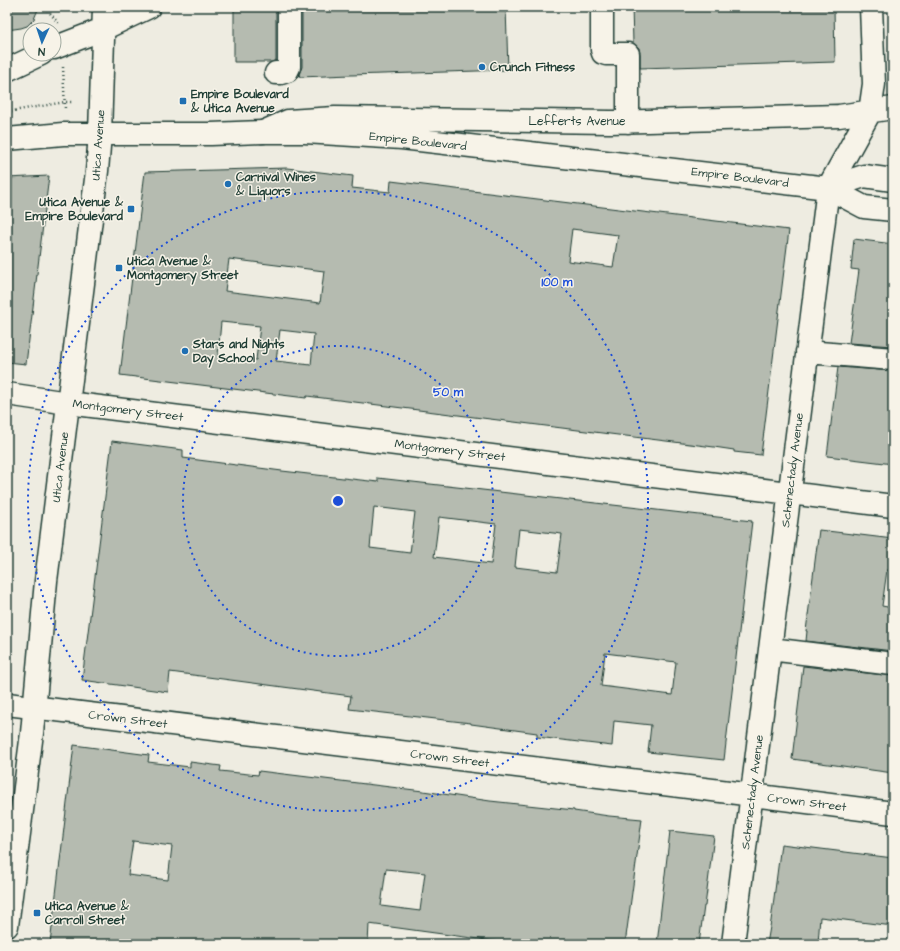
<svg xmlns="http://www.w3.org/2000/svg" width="900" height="951" font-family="'Architects Daughter',sans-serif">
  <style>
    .building { fill: #b5bbb0; stroke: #1f3d34; fill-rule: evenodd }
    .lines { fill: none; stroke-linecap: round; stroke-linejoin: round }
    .minor-casing { stroke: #1f3d34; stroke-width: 25 }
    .major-casing { stroke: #1f3d34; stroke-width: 25 }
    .path { stroke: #1f3d34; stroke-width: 2.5; stroke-dasharray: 1 3; stroke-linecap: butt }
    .minor { stroke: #f7f3e8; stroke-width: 22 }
    .major { stroke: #f7f3e8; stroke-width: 22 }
    .ring { fill: none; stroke: #1d4ed8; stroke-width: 2; stroke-dasharray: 2 4 }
    .poi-dot { fill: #1f6fb2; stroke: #f7f3e8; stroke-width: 1.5 }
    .labels { text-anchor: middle; stroke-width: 3; stroke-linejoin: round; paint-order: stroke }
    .poi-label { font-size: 12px; font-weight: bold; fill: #1f3d34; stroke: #f7f3e8; text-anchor: start }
    .street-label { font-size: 12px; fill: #1f3d34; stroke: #f7f3e8 }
    .centre { fill: #1d4ed8; stroke: #f7f3e8; stroke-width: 2 }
    .ring-label { font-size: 12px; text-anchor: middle; font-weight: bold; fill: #1d4ed8; stroke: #f7f3e8; stroke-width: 3; stroke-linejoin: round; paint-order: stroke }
  </style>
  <rect width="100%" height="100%" fill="#eeece1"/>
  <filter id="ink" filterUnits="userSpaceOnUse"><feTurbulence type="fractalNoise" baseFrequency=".025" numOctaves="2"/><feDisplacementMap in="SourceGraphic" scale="8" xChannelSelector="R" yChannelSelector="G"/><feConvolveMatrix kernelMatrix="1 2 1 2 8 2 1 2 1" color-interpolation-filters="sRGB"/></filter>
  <g filter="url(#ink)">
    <path class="building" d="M 7,7 L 39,7 L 34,19 L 27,26 L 21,28 L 7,30 Z
      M 234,7 L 276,7 L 276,60 L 272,62 L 234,62 Z
      M 302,7 L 506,7 L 508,70 L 351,75 L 300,77 L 299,74 L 302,67 Z
      M 632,7 L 834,7 L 835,62 L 640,68 L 640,54 L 639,48 L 633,43 Z
      M 287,168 L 353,176 L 352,188 L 390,192 L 391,181 L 789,230 L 761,455 L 734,452 L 734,450 L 714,447 L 514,422 L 307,396 L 306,398 L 120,375 L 145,172 ZM 572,229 L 618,235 L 613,267 L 568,261 ZM 229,259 L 324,271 L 320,303 L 225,291 ZM 221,322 L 260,326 L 256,360 L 218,355 ZM 280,330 L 314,334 L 311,365 L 276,361 Z
      M 49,176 L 26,364 L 7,362 L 7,178 Z
      M 854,239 L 893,244 L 893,346 L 849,343 L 859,270 L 851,269 Z
      M 838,367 L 893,371 L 893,464 L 827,456 Z
      M 112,441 L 183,450 L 183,458 L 282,471 L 378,482 L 378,478 L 752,521 L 724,760 L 648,752 L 651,725 L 614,721 L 612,746 L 537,737 L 537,733 L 471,724 L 471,723 L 349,709 L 351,696 L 170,672 L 168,692 L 82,680 ZM 374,507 L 415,512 L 410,553 L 370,548 ZM 439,517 L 496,524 L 491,564 L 434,557 ZM 519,529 L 562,534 L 557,572 L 515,567 ZM 605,653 L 676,662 L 672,695 L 601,686 Z
      M 819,530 L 893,539 L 893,571 L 887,570 L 882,606 L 893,608 L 893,651 L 806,641 L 807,631 L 806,631 Z
      M 803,666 L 893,676 L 893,773 L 792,759 Z
      M 74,745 L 149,755 L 148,762 L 190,767 L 190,762 L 221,766 L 220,771 L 258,775 L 259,771 L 423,791 L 490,801 L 574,810 L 574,811 L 609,816 L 642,819 L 625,944 L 516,944 L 369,924 L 368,944 L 50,944 ZM 133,841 L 172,846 L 168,880 L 128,875 ZM 386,869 L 425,873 L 420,911 L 381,906 Z
      M 670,831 L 714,836 L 705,906 L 704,906 L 699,944 L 657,944 Z
      M 781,844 L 893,858 L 893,926 L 820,917 L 818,944 L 767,944 L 771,921 Z"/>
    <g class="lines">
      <defs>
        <path id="minor" d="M 602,7 L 602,50 L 603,53 L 606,54 L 628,54 L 628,122
          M 276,73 L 281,73 L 287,71 L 289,67 L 289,7
          M 263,132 L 288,121 L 335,118 L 610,122 L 839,116 L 893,108
          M 807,352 L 893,359
          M 7,394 L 68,403 L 893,506
          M 770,649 L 893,664
          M 7,704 L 729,792 L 893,813
          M 733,944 L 828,188 L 870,112 L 874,84 L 871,7"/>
        <path id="major" d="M 54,48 L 103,29 L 149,7
          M 7,70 L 41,54
          M 7,139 L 63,134 L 211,134 L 263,132 L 305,132 L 402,138 L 828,188 L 864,207 L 893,210
          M 828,188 L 864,176 L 893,180
          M 7,926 L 32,733 L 46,581 L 97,171 L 100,134 L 104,7"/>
      </defs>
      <use href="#minor" class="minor-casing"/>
      <use href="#major" class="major-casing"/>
      <path class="path" d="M 45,7 L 59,24
        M 63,67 L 65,109
        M 7,112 L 65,102 L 72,102"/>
      <use href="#minor" class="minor"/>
      <use href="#major" class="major"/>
    </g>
  </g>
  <g class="ring">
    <circle cx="338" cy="501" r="155"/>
    <circle cx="338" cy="501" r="310"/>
  </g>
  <g class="poi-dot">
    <circle cx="482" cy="67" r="4"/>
    <rect x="179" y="97" width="8" height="8" rx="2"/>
    <circle cx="228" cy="184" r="4"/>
    <rect x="127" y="205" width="8" height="8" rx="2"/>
    <rect x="115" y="264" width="8" height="8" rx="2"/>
    <circle cx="185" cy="351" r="4"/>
    <rect x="33" y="909" width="8" height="8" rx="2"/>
  </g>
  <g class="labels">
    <g class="poi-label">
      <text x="490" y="71">Crunch Fitness</text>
      <text x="191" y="98">Empire Boulevard<tspan x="191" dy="14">&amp; Utica Avenue</tspan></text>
      <text x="236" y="181">Carnival Wines<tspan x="236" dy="14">&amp; Liquors</tspan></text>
      <text x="123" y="206" text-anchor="end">Utica Avenue &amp;<tspan x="123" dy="14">Empire Boulevard</tspan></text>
      <text x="127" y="265">Utica Avenue &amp;<tspan x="127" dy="14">Montgomery Street</tspan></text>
      <text x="193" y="348">Stars and Nights<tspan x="193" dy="14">Day School</tspan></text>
      <text x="45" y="910">Utica Avenue &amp;<tspan x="45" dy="14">Carroll Street</tspan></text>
    </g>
    <g class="street-label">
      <text x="577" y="125">Lefferts Avenue</text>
      <text transform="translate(418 141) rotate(6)" y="4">Empire Boulevard</text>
      <text transform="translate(98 145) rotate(-86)" y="4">Utica Avenue</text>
      <text transform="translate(740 177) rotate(7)" y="4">Empire Boulevard</text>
      <text transform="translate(128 410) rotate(7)" y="4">Montgomery Street</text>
      <text transform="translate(450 450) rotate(7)" y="4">Montgomery Street</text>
      <text transform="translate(60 467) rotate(-83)" y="4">Utica Avenue</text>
      <text transform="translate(792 470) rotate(-83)" y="4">Schenectady Avenue</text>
      <text transform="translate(128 719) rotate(7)" y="4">Crown Street</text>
      <text transform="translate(450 758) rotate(7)" y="4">Crown Street</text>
      <text transform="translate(752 792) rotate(-83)" y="4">Schenectady Avenue</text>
      <text transform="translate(807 802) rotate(7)" y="4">Crown Street</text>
    </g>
  </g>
  <circle cx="338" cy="501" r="6" class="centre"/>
  <g class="ring-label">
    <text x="557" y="286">100 m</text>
    <text x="448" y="396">50 m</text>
  </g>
  <rect width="900" height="951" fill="none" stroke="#f7f3e8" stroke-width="24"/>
  <rect x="12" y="12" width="876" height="927" fill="none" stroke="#1f3d34" stroke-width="1.5" filter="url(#ink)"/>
  <g transform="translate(42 42) rotate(183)"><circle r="19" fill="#f7f3e8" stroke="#a1aaa0"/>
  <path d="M0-3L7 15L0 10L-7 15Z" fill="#1f6fb2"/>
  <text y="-6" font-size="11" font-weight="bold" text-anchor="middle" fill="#1f3d34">N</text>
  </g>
</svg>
